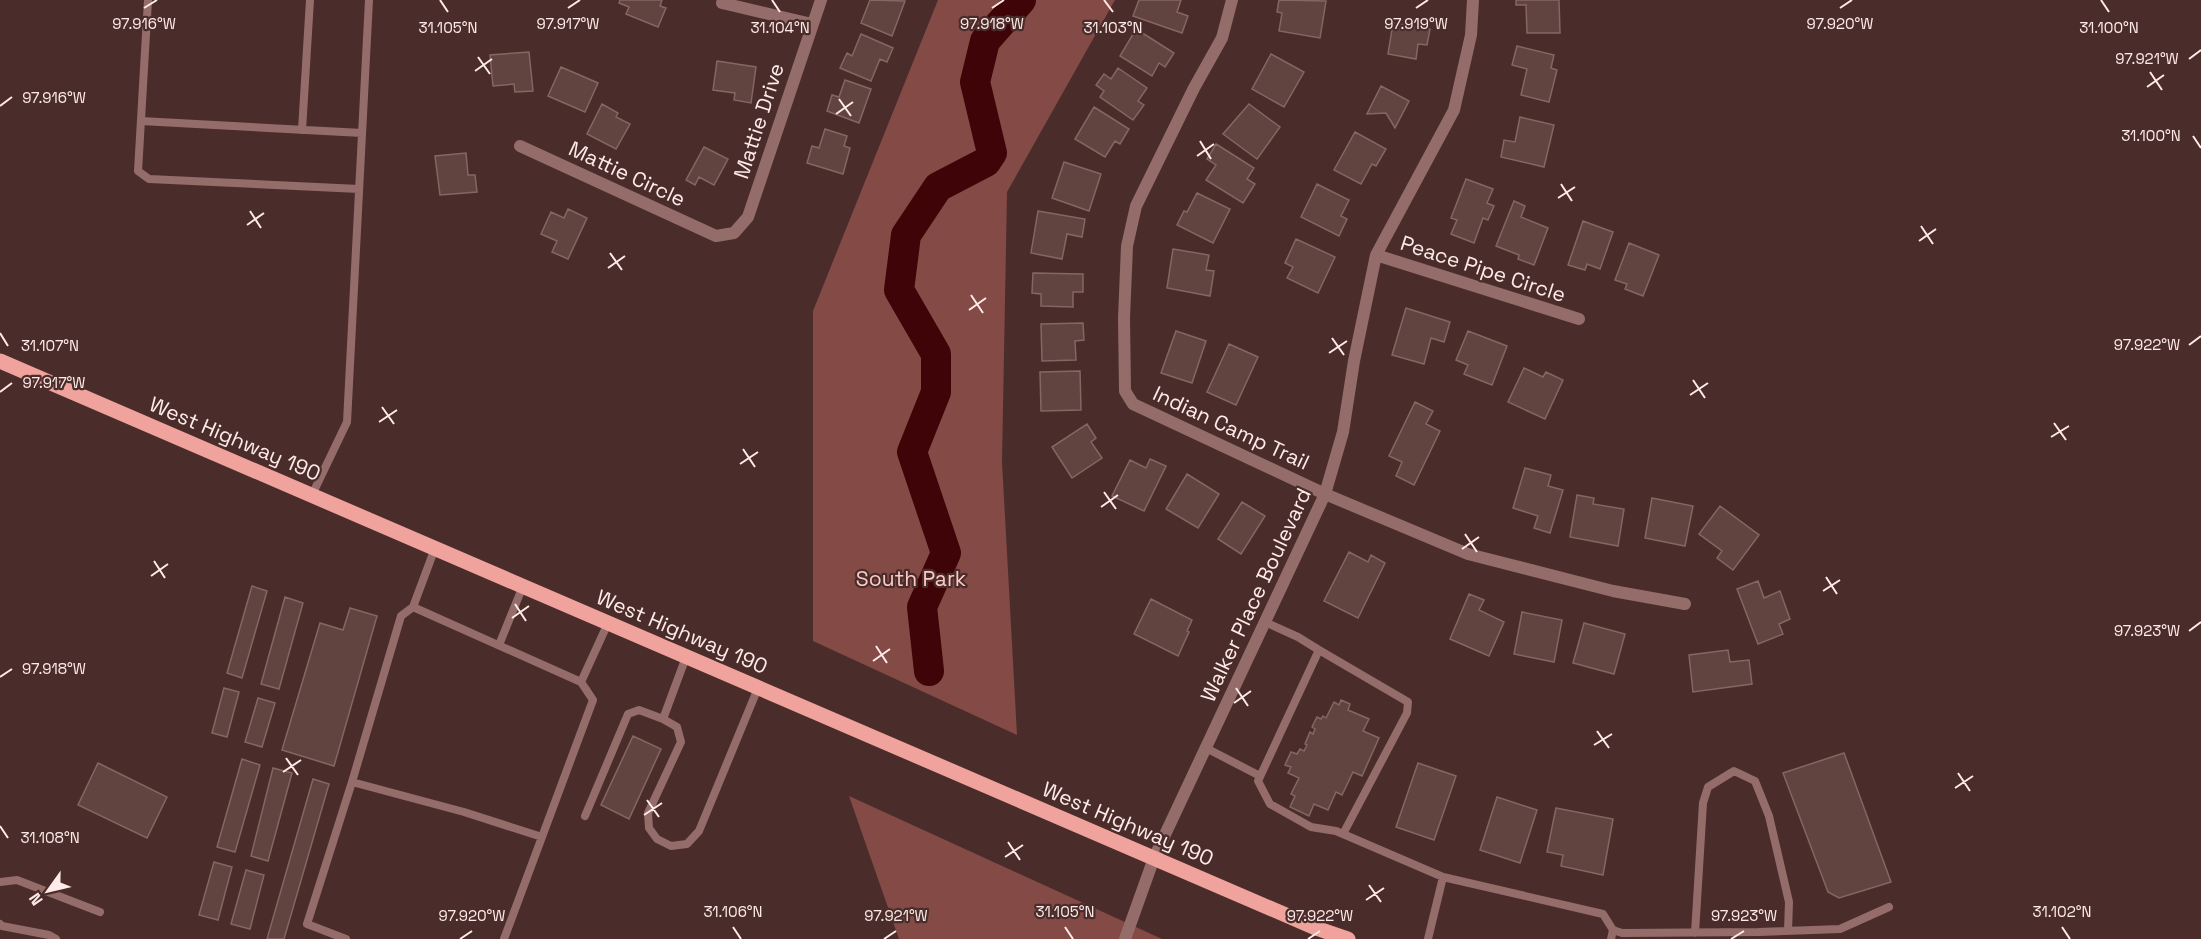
<svg xmlns="http://www.w3.org/2000/svg" width="2201" height="939" font-family="'Space Grotesk',sans-serif">
  <style>
    .green { fill: #844a46 }
    .lines { fill: none; stroke-linecap: round; stroke-linejoin: round }
    .river { stroke: #3f0407; stroke-width: 30 }
    .building { fill: #614340; stroke: #866663; stroke-width: 1.5 }
    .lane { stroke: #946d6a; stroke-width: 8 }
    .street { stroke: #946d6a; stroke-width: 12 }
    .primary { stroke: #f0a29c; stroke-width: 15 }
    .ticks { fill: none; stroke: #feebe9; stroke-width: 2 }
    .labels { text-anchor: middle; stroke-width: 4.5; stroke-linejoin: round; paint-order: stroke }
    .street-label { font-size: 21px; fill: #feebe9; stroke: #4a2d2b }
    .park-label { font-size: 21px; fill: #fccbc7; stroke: #4a2d2b }
    .ticks-label { font-size: 15px; text-anchor: middle; fill: #feebe9; stroke: #4a2d2b; stroke-width: 4.5; stroke-linejoin: round; paint-order: stroke }
  </style>
  <rect width="100%" height="100%" fill="#4a2d2b"/>
  <path class="green" d="M 938,0 L 1115,0 L 1007,192 L 1002,462 L 1017,735 L 813,641 L 813,311 Z
    M 849,796 L 1162,939 L 899,939 Z"/>
  <g class="lines">
    <path class="river" d="M 929,671 L 922,607 L 946,553 L 912,452 L 936,392 L 936,354 L 899,290 L 906,235 L 938,187 L 986,162 L 992,153 L 975,82 L 985,41 L 1021,0"/>
  </g>
  <path class="building" d="M 620,0 L 662,0 L 660,6 L 666,8 L 658,27 L 626,14 L 629,7 L 619,3 Z
    M 870,0 L 905,1 L 892,36 L 861,23 Z
    M 1139,0 L 1181,0 L 1177,12 L 1188,16 L 1182,33 L 1133,16 Z
    M 1279,0 L 1326,1 L 1320,38 L 1279,31 L 1282,13 L 1277,12 Z
    M 1516,0 L 1559,0 L 1560,33 L 1527,33 L 1526,5 L 1516,5 Z
    M 1393,23 L 1430,29 L 1427,45 L 1418,44 L 1416,59 L 1388,54 Z
    M 1136,29 L 1174,53 L 1165,67 L 1159,63 L 1152,76 L 1120,56 Z
    M 861,34 L 893,48 L 887,62 L 880,59 L 871,81 L 840,68 L 847,53 L 852,56 Z
    M 1517,46 L 1554,55 L 1551,68 L 1557,70 L 1549,102 L 1521,95 L 1527,69 L 1512,65 Z
    M 529,52 L 533,91 L 515,92 L 514,84 L 493,86 L 490,55 Z
    M 1271,54 L 1304,72 L 1284,107 L 1252,89 Z
    M 717,61 L 756,67 L 751,103 L 734,100 L 735,93 L 713,90 Z
    M 561,67 L 598,83 L 585,112 L 548,96 Z
    M 1118,68 L 1147,88 L 1138,101 L 1144,105 L 1133,120 L 1100,97 L 1104,91 L 1096,85 L 1104,74 L 1111,79 Z
    M 845,80 L 871,89 L 859,123 L 827,111 L 832,95 L 839,97 Z
    M 1381,86 L 1409,101 L 1395,128 L 1386,113 L 1367,114 Z
    M 602,104 L 618,113 L 616,117 L 630,124 L 616,149 L 587,134 Z
    M 1249,104 L 1280,127 L 1257,159 L 1223,134 Z
    M 1094,107 L 1129,129 L 1120,144 L 1115,141 L 1105,157 L 1075,139 Z
    M 1520,117 L 1554,125 L 1544,167 L 1501,157 L 1504,140 L 1515,142 Z
    M 825,129 L 847,136 L 844,146 L 850,148 L 843,174 L 807,163 L 812,146 L 819,148 Z
    M 1355,132 L 1386,149 L 1376,166 L 1372,164 L 1361,184 L 1334,170 Z
    M 1216,144 L 1254,168 L 1247,179 L 1255,184 L 1243,203 L 1206,180 L 1216,165 L 1207,159 Z
    M 704,147 L 728,159 L 714,185 L 699,177 L 695,185 L 686,180 Z
    M 466,153 L 468,175 L 475,175 L 477,192 L 440,195 L 435,156 Z
    M 1064,162 L 1101,174 L 1089,211 L 1052,198 Z
    M 1466,179 L 1493,189 L 1487,203 L 1494,206 L 1488,220 L 1483,218 L 1474,243 L 1451,234 L 1457,220 L 1451,218 Z
    M 1317,184 L 1349,200 L 1341,216 L 1347,219 L 1339,236 L 1301,217 Z
    M 1197,193 L 1230,209 L 1213,243 L 1177,225 L 1184,211 L 1187,212 Z
    M 1514,201 L 1525,206 L 1521,217 L 1548,228 L 1534,265 L 1518,259 L 1519,255 L 1496,246 Z
    M 568,209 L 587,218 L 568,259 L 552,252 L 557,241 L 541,234 L 551,212 L 564,218 Z
    M 1038,211 L 1085,219 L 1082,237 L 1067,234 L 1062,259 L 1031,253 Z
    M 1583,221 L 1613,232 L 1600,269 L 1587,264 L 1585,270 L 1568,265 Z
    M 1296,239 L 1335,257 L 1318,293 L 1287,278 L 1293,267 L 1285,263 Z
    M 1629,243 L 1659,255 L 1643,296 L 1625,289 L 1627,284 L 1615,280 Z
    M 1173,249 L 1209,255 L 1206,270 L 1214,271 L 1210,296 L 1167,288 Z
    M 1033,273 L 1083,274 L 1083,292 L 1073,292 L 1073,307 L 1041,306 L 1041,294 L 1032,293 Z
    M 1406,308 L 1450,322 L 1444,342 L 1431,338 L 1424,364 L 1392,355 Z
    M 1083,323 L 1084,340 L 1075,341 L 1076,360 L 1042,361 L 1041,324 Z
    M 1176,331 L 1206,341 L 1192,383 L 1161,373 Z
    M 1468,331 L 1507,346 L 1492,385 L 1464,374 L 1468,365 L 1456,360 Z
    M 1229,344 L 1258,357 L 1236,405 L 1207,392 Z
    M 1524,368 L 1543,377 L 1546,372 L 1563,380 L 1545,419 L 1508,402 Z
    M 1080,371 L 1081,410 L 1041,411 L 1040,372 Z
    M 1415,402 L 1433,411 L 1426,424 L 1440,431 L 1414,485 L 1396,476 L 1402,462 L 1389,456 Z
    M 1087,424 L 1096,438 L 1091,442 L 1102,458 L 1072,478 L 1052,447 Z
    M 1150,459 L 1166,466 L 1144,511 L 1112,496 L 1130,460 L 1146,468 Z
    M 1525,468 L 1551,475 L 1548,486 L 1563,490 L 1550,533 L 1534,528 L 1538,516 L 1513,508 Z
    M 1187,474 L 1219,494 L 1198,528 L 1166,509 Z
    M 1577,495 L 1594,498 L 1593,504 L 1624,509 L 1618,546 L 1570,537 Z
    M 1652,498 L 1693,506 L 1685,546 L 1645,538 Z
    M 1242,502 L 1265,516 L 1241,554 L 1218,539 Z
    M 1720,506 L 1759,535 L 1733,570 L 1717,558 L 1722,551 L 1699,534 Z
    M 1349,552 L 1368,562 L 1371,555 L 1385,563 L 1358,618 L 1324,601 Z
    M 1758,581 L 1764,598 L 1780,591 L 1790,619 L 1779,624 L 1783,634 L 1758,644 L 1737,589 Z
    M 252,586 L 267,591 L 242,678 L 227,673 Z
    M 1469,594 L 1484,600 L 1479,610 L 1504,622 L 1489,656 L 1450,639 Z
    M 285,597 L 303,603 L 279,689 L 261,684 Z
    M 1151,599 L 1192,620 L 1187,631 L 1189,632 L 1178,656 L 1134,634 Z
    M 350,608 L 377,616 L 334,766 L 282,750 L 320,623 L 343,630 Z
    M 1522,612 L 1562,620 L 1554,662 L 1514,654 Z
    M 1584,623 L 1625,634 L 1614,674 L 1573,663 Z
    M 1728,650 L 1730,662 L 1749,660 L 1752,684 L 1693,692 L 1689,655 Z
    M 224,688 L 239,692 L 227,737 L 212,733 Z
    M 258,698 L 275,703 L 262,747 L 245,742 Z
    M 1341,700 L 1350,704 L 1348,710 L 1369,719 L 1363,731 L 1379,738 L 1362,776 L 1353,772 L 1342,795 L 1336,792 L 1328,810 L 1314,804 L 1309,816 L 1290,807 L 1295,796 L 1291,794 L 1299,778 L 1288,773 L 1291,767 L 1285,765 L 1291,752 L 1297,754 L 1300,749 L 1304,751 L 1307,745 L 1305,744 L 1310,732 L 1313,734 L 1315,729 L 1312,727 L 1317,717 L 1321,719 L 1323,716 L 1326,718 L 1334,702 L 1339,705 Z
    M 633,736 L 661,749 L 629,819 L 601,805 Z
    M 1844,753 L 1891,882 L 1839,898 L 1828,892 L 1783,773 Z
    M 242,759 L 260,765 L 235,852 L 217,847 Z
    M 98,763 L 167,797 L 147,838 L 78,805 Z
    M 1418,763 L 1456,776 L 1434,840 L 1396,827 Z
    M 273,768 L 292,773 L 268,861 L 251,856 Z
    M 313,779 L 329,784 L 284,939 L 267,939 Z
    M 1497,797 L 1537,810 L 1520,863 L 1480,850 Z
    M 1556,808 L 1613,819 L 1603,875 L 1561,866 L 1563,855 L 1547,852 Z
    M 214,862 L 232,867 L 218,920 L 199,915 Z
    M 246,870 L 264,875 L 250,929 L 231,924 Z"/>
  <g class="lines">
    <path class="lane" d="M 148,0 L 138,171 L 149,179 L 359,189
      M 141,121 L 362,133
      M 302,130 L 310,0
      M 312,495 L 347,422 L 369,0
      M 435,548 L 413,607 L 581,682 L 608,623
      M 1265,622 L 1298,637 L 1319,650
      M 499,645 L 523,586
      M 663,719 L 677,727 L 681,742 L 648,813 L 649,828 L 657,839 L 671,846 L 687,844 L 699,831 L 758,688
      M 1206,748 L 1260,776
      M 352,782 L 464,812 L 542,837
      M 585,816 L 628,714 L 639,710 L 663,719 L 686,657
      M 1343,834 L 1407,713 L 1408,702 L 1319,650 L 1258,781 L 1270,804 L 1311,827 L 1336,831 L 1443,877
      M 0,882 L 17,880 L 100,912
      M 0,924 L 2,926 L 49,935 L 56,939
      M 1695,933 L 1703,803 L 1708,787 L 1734,771 L 1755,781 L 1769,816 L 1789,902 L 1788,931
      M 346,939 L 307,924 L 352,782 L 401,616 L 413,607
      M 504,939 L 593,700 L 581,682
      M 1428,939 L 1443,877 L 1603,914 L 1613,930
      M 1611,939 L 1613,930 L 1622,933 L 1759,932 L 1840,929 L 1889,907"/>
    <path class="street" d="M 1232,0 L 1222,38 L 1194,88 L 1136,206 L 1127,246 L 1124,318 L 1125,391 L 1133,404 L 1325,494 L 1468,554 L 1613,591 L 1685,604
      M 722,3 L 812,24
      M 520,146 L 716,236 L 734,233 L 748,217 L 821,0
      M 1376,255 L 1579,319
      M 1125,939 L 1154,858 L 1325,494 L 1343,432 L 1354,361 L 1376,255 L 1454,110 L 1471,35 L 1473,0"/>
    <path class="primary" d="M 0,361 L 1316,928 L 1348,939"/>
  </g>
  <path class="ticks" d="M 440,0 L 448,12M 772,0 L 780,12M 1104,0 L 1113,12M 2101,0 L 2109,12M 144,8 L 157,0M 568,8 L 580,0M 992,8 L 1004,0M 1416,8 L 1428,0M 1840,8 L 1852,0M 478,57 L 490,74M 2189,59 L 2201,50M 475,71 L 492,59M 2150,72 L 2162,90M 2147,87 L 2164,75M 839,99 L 851,116M 0,106 L 12,97M 836,114 L 853,102M 2193,136 L 2201,148M 1200,141 L 1211,159M 1197,156 L 1214,144M 1561,184 L 1572,201M 1558,198 L 1575,187M 250,211 L 261,228M 247,225 L 264,213M 1921,226 L 1933,244M 1919,241 L 1936,229M 610,253 L 622,270M 608,268 L 625,256M 971,295 L 983,313M 969,310 L 986,298M 0,333 L 8,346M 1332,338 L 1344,355M 2189,345 L 2201,336M 1329,353 L 1347,341M 1693,380 L 1705,398M 0,392 L 12,383M 1690,395 L 1708,383M 382,407 L 394,424M 379,422 L 397,410M 2054,423 L 2066,440M 2051,437 L 2069,426M 743,449 L 755,467M 740,464 L 758,452M 1104,492 L 1116,509M 1101,507 L 1118,495M 1465,534 L 1477,552M 1462,549 L 1479,537M 154,561 L 165,578M 151,576 L 168,564M 1826,577 L 1837,594M 1823,591 L 1840,580M 515,604 L 526,621M 512,618 L 529,606M 2189,631 L 2201,622M 876,646 L 887,663M 873,661 L 890,649M 0,677 L 12,669M 1236,688 L 1248,706M 1234,703 L 1251,691M 1597,731 L 1609,748M 1594,745 L 1612,734M 286,758 L 298,775M 283,772 L 301,760M 1958,773 L 1970,791M 1955,788 L 1973,776M 647,800 L 659,817M 644,815 L 662,803M 0,826 L 8,838M 1008,842 L 1020,860M 1005,857 L 1023,845M 1369,885 L 1381,902M 1366,900 L 1384,888M 733,927 L 741,939M 1065,927 L 1073,939M 2062,927 L 2070,939M 460,939 L 472,931M 884,939 L 896,931M 1308,939 L 1320,931M 1731,939 L 1744,931"/>
  <g class="labels">
    <g class="street-label">
      <text transform="translate(759 121) rotate(-72)" y="7">Mattie Drive</text>
      <text transform="translate(627 174) rotate(25)" y="7">Mattie Circle</text>
      <text transform="translate(1483 269) rotate(18)" y="7">Peace Pipe Circle</text>
      <text transform="translate(1231 428) rotate(25)" y="7">Indian Camp Trail</text>
      <text transform="translate(235 439) rotate(23)" y="7">West Highway 190</text>
      <text transform="translate(1256 595) rotate(-65)" y="7">Walker Place Boulevard</text>
      <text transform="translate(682 632) rotate(23)" y="7">West Highway 190</text>
      <text transform="translate(1128 824) rotate(23)" y="7">West Highway 190</text>
    </g>
    <g class="park-label">
      <text x="911" y="586">South Park</text>
    </g>
  </g>
  <g class="ticks-label">
    <text x="144" y="29">97.916°W</text>
    <text x="568" y="29">97.917°W</text>
    <text x="992" y="29">97.918°W</text>
    <text x="1416" y="29">97.919°W</text>
    <text x="1840" y="29">97.920°W</text>
    <text x="2109" y="33">31.100°N</text>
    <text x="448" y="33">31.105°N</text>
    <text x="780" y="33">31.104°N</text>
    <text x="1113" y="33">31.103°N</text>
    <text x="2147" y="64">97.921°W</text>
    <text x="54" y="103">97.916°W</text>
    <text x="2151" y="141">31.100°N</text>
    <text x="2147" y="350">97.922°W</text>
    <text x="50" y="351">31.107°N</text>
    <text x="54" y="388">97.917°W</text>
    <text x="2147" y="636">97.923°W</text>
    <text x="54" y="674">97.918°W</text>
    <text x="50" y="843">31.108°N</text>
    <text x="733" y="917">31.106°N</text>
    <text x="1065" y="917">31.105°N</text>
    <text x="2062" y="917">31.102°N</text>
    <text x="472" y="921">97.920°W</text>
    <text x="896" y="921">97.921°W</text>
    <text x="1320" y="921">97.922°W</text>
    <text x="1744" y="921">97.923°W</text>
  </g>
  <g transform="translate(48 891) rotate(236)" stroke="#4a2d2b" stroke-width="4.5" paint-order="stroke">
  <path d="M0-4.5L10 22L0 15L-10 22Z" fill="#feebe9"/>
  <text y="-9" font-size="16" font-weight="bold" text-anchor="middle" fill="#feebe9">N</text>
  </g>
</svg>
